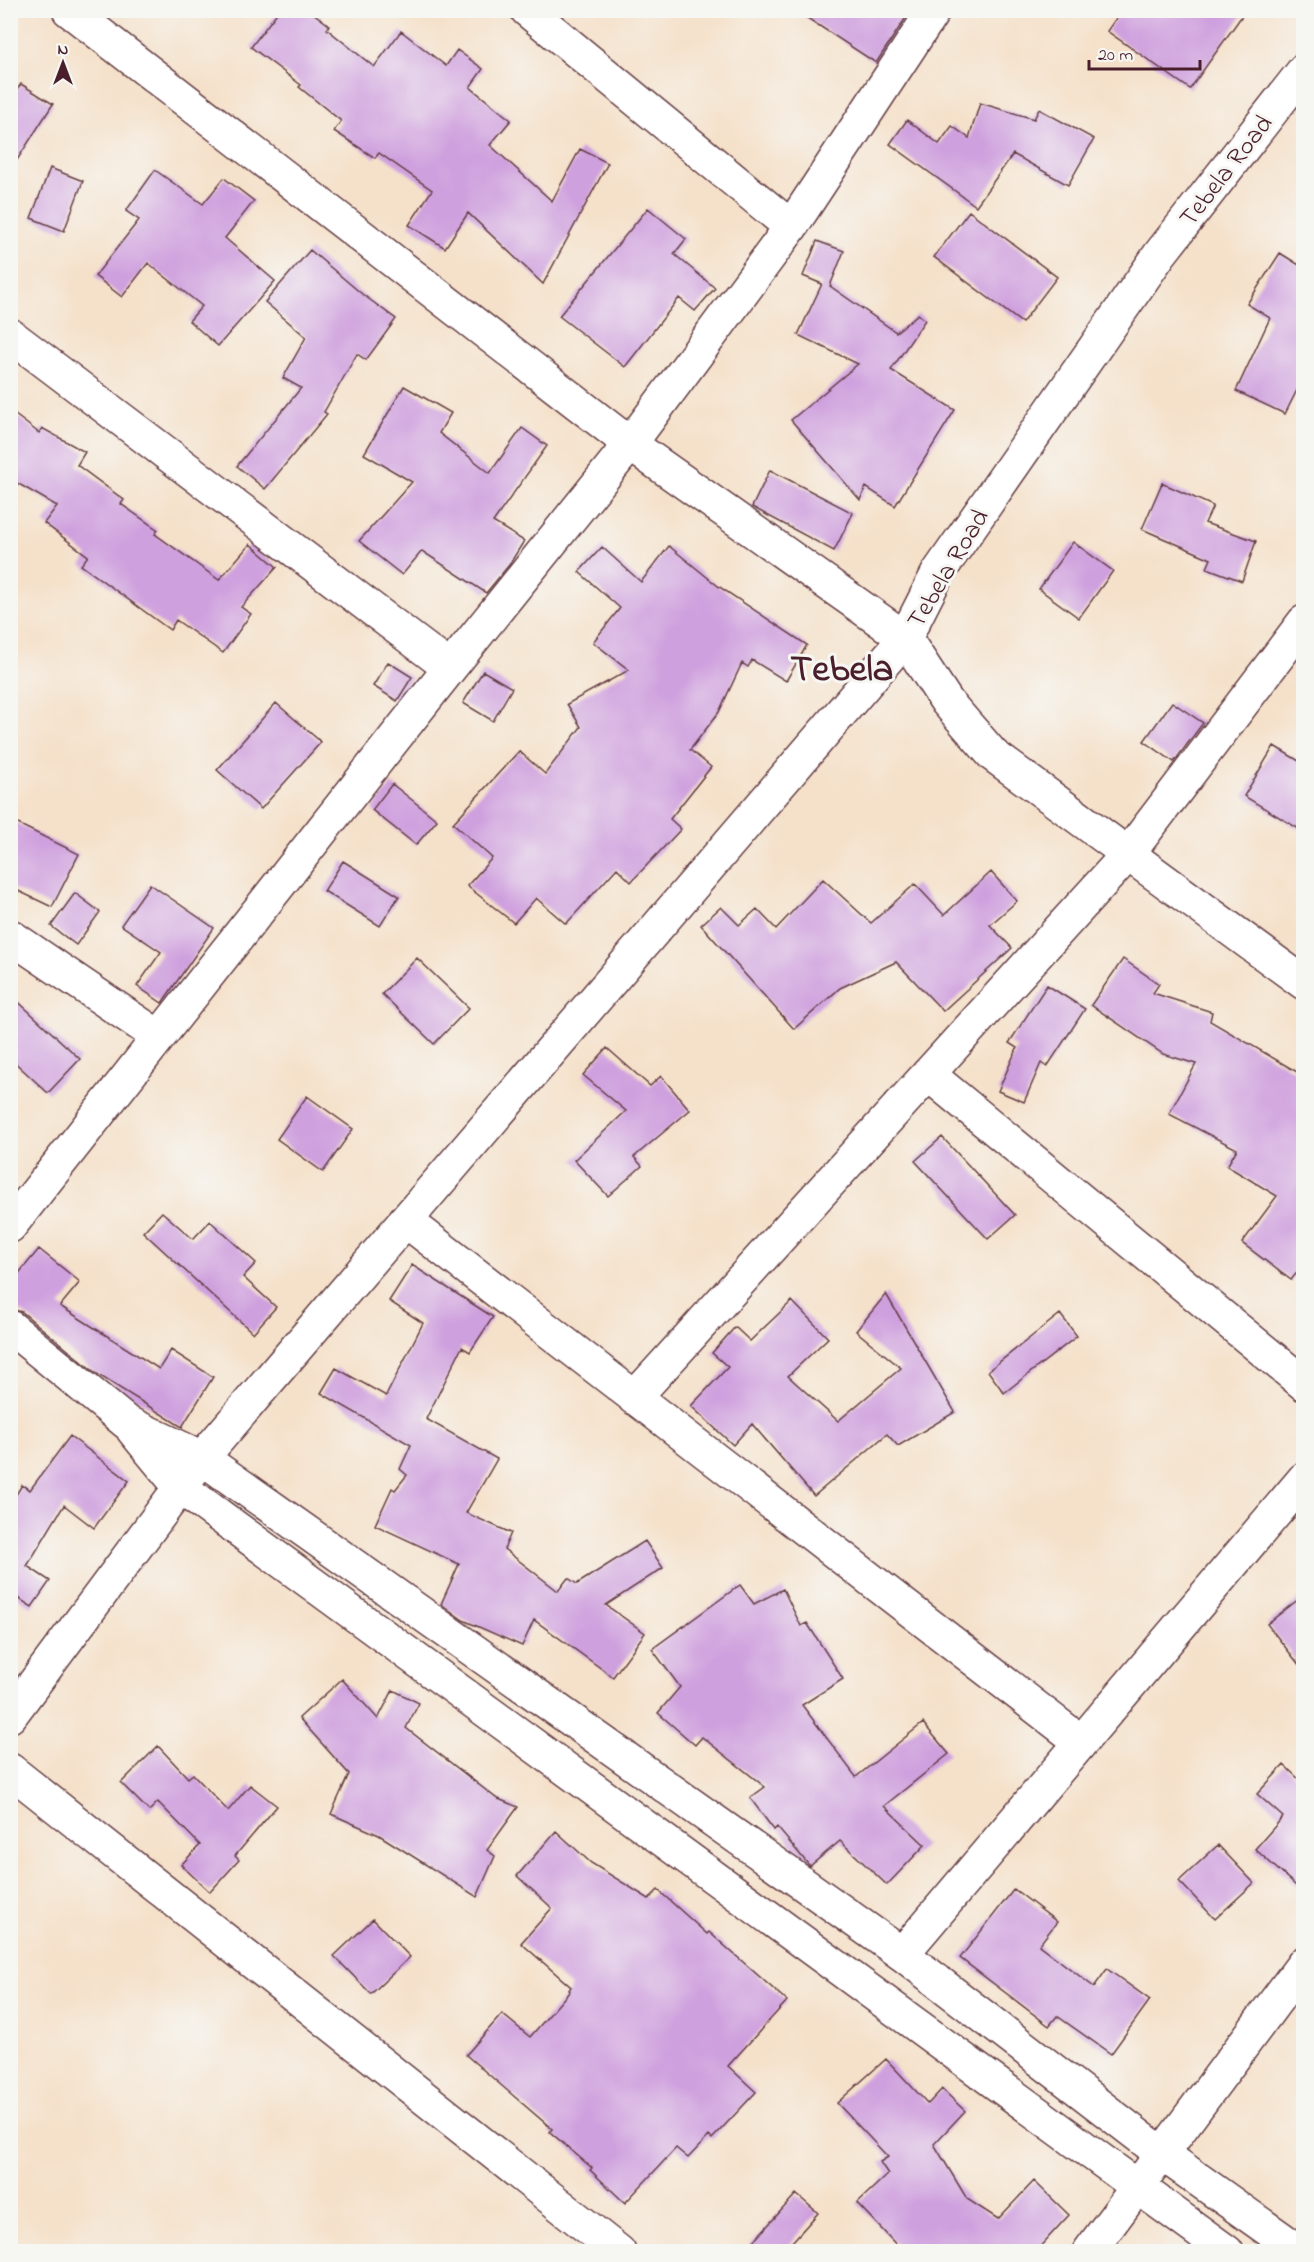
<svg xmlns="http://www.w3.org/2000/svg" width="1314" height="2262" font-family="'Indie Flower',sans-serif">
  <style>
    .building { fill: #cfa0de }
    .lines { fill: none; stroke-linecap: round; stroke-linejoin: round }
    .street-casing { stroke: #643c43; stroke-width: 36 }
    .secondary-casing { stroke: #643c43; stroke-width: 36 }
    .primary-casing { stroke: #643c43; stroke-width: 36 }
    .street { stroke: #fff; stroke-width: 33 }
    .secondary { stroke: #fff; stroke-width: 33 }
    .primary { stroke: #fff; stroke-width: 33 }
    .labels { text-anchor: middle; stroke-width: 6; stroke-linejoin: round; paint-order: stroke }
    .street-label { font-size: 26px; fill: #4a1f2b; stroke: #f6f6f2 }
    .town-label { font-size: 38px; font-weight: bold; fill: #4a1f2b; stroke: #f6f6f2 }
  </style>
  <rect width="100%" height="100%" fill="#f6f6f2"/>
  <filter id="ink" filterUnits="userSpaceOnUse"><feTurbulence type="fractalNoise" baseFrequency=".0167" numOctaves="2"/><feDisplacementMap in="SourceGraphic" scale="12" xChannelSelector="R" yChannelSelector="G"/><feConvolveMatrix kernelMatrix="1 2 1 2 8 2 1 2 1" color-interpolation-filters="sRGB"/></filter>
  <filter id="wash" filterUnits="userSpaceOnUse"><feTurbulence type="fractalNoise" baseFrequency=".008" numOctaves="4" result="noise"/><feDisplacementMap in="SourceGraphic" scale="24" xChannelSelector="R" yChannelSelector="G"/><feGaussianBlur stdDeviation="1.35" result="paint"/><feColorMatrix in="noise" values="0 0 0 0 0 0 0 0 0 0 0 0 0 0 0 0 0 1.4 0 .05"/><feComposite in="paint" operator="in"/></filter>
  <g filter="url(#wash)">
    <rect width="100%" height="100%" fill="#f5e1ca"/>
    <g id="blocks">
      <path class="building" d="M 279,10 L 309,10 L 329,25 L 327,29 L 374,67 L 401,31 L 446,66 L 457,50 L 483,69 L 470,87 L 511,120 L 490,145 L 552,201 L 580,149 L 608,163 L 543,284 L 468,213 L 445,248 L 409,225 L 432,190 L 379,153 L 375,158 L 334,131 L 341,121 L 299,87 L 301,85 L 251,47 Z
        M 795,10 L 911,10 L 876,63 Z
        M 1122,10 L 1246,10 L 1190,89 L 1107,31 Z
        M 21,84 L 53,104 L 10,171 L 10,99 Z
        M 980,103 L 1034,119 L 1039,109 L 1094,139 L 1068,185 L 1013,154 L 976,206 L 890,144 L 907,120 L 939,144 L 952,126 L 969,138 Z
        M 50,168 L 83,181 L 64,231 L 31,218 Z
        M 155,170 L 203,204 L 224,178 L 254,201 L 225,238 L 275,281 L 218,346 L 189,321 L 202,306 L 148,263 L 122,297 L 95,276 L 139,220 L 126,211 Z
        M 648,208 L 686,239 L 674,254 L 715,288 L 695,311 L 679,298 L 625,367 L 559,316 Z
        M 969,211 L 1057,277 L 1022,323 L 934,257 Z
        M 817,241 L 844,251 L 830,286 L 896,332 L 918,314 L 925,320 L 891,370 L 955,410 L 895,506 L 866,487 L 860,500 L 791,420 L 858,364 L 798,335 L 822,284 L 803,276 Z
        M 310,250 L 362,294 L 396,319 L 366,360 L 357,354 L 324,412 L 327,414 L 265,489 L 237,466 L 301,388 L 283,378 L 306,337 L 265,302 Z
        M 1280,253 L 1304,268 L 1304,376 L 1285,414 L 1236,391 L 1270,318 L 1247,304 Z
        M 404,386 L 451,413 L 439,433 L 490,473 L 522,428 L 547,446 L 493,522 L 524,541 L 509,565 L 486,593 L 422,551 L 402,575 L 359,541 L 412,482 L 364,454 Z
        M 10,411 L 39,433 L 42,428 L 85,452 L 77,465 L 124,500 L 121,504 L 158,530 L 155,534 L 219,580 L 250,544 L 277,567 L 241,607 L 251,614 L 223,653 L 176,620 L 170,630 L 81,565 L 88,556 L 44,523 L 57,506 L 10,479 Z
        M 770,470 L 853,513 L 834,551 L 752,507 Z
        M 1162,483 L 1213,506 L 1205,523 L 1256,541 L 1242,581 L 1207,568 L 1211,559 L 1142,529 Z
        M 1073,542 L 1113,571 L 1079,618 L 1039,589 Z
        M 669,546 L 718,586 L 807,645 L 786,681 L 752,660 L 748,667 L 742,663 L 719,712 L 690,750 L 711,767 L 670,819 L 681,829 L 631,882 L 617,868 L 566,924 L 536,898 L 514,923 L 467,886 L 492,858 L 453,823 L 519,751 L 545,774 L 581,727 L 567,704 L 629,670 L 593,642 L 620,608 L 579,572 L 602,547 L 641,582 Z
        M 388,662 L 412,677 L 397,701 L 373,686 Z
        M 483,671 L 512,688 L 493,721 L 463,703 Z
        M 1172,702 L 1203,723 L 1174,762 L 1144,741 Z
        M 276,703 L 321,742 L 261,809 L 217,770 Z
        M 1274,746 L 1304,764 L 1304,832 L 1244,796 Z
        M 392,784 L 437,820 L 416,845 L 372,810 Z
        M 10,820 L 79,854 L 52,907 L 10,887 Z
        M 343,861 L 399,896 L 380,926 L 324,891 Z
        M 991,872 L 1017,901 L 990,925 L 1012,948 L 943,1011 L 896,962 L 840,988 L 794,1029 L 701,925 L 721,907 L 739,925 L 757,909 L 776,929 L 823,879 L 871,923 L 915,884 L 944,915 Z
        M 150,884 L 214,928 L 162,1003 L 137,986 L 161,952 L 121,925 Z
        M 75,893 L 100,912 L 76,945 L 51,926 Z
        M 417,958 L 469,1008 L 434,1044 L 382,994 Z
        M 1123,959 L 1159,984 L 1153,993 L 1212,1012 L 1210,1021 L 1304,1076 L 1304,1264 L 1291,1280 L 1242,1243 L 1277,1196 L 1227,1166 L 1237,1149 L 1169,1114 L 1196,1064 L 1163,1054 L 1091,1005 Z
        M 1047,985 L 1085,1009 L 1047,1067 L 1041,1063 L 1024,1102 L 998,1091 L 1017,1048 L 1009,1043 Z
        M 10,994 L 80,1059 L 48,1093 L 10,1058 Z
        M 607,1048 L 650,1086 L 661,1076 L 690,1110 L 634,1157 L 642,1166 L 608,1196 L 574,1160 L 626,1111 L 583,1075 Z
        M 307,1096 L 353,1129 L 323,1172 L 277,1139 Z
        M 942,1137 L 1015,1215 L 988,1239 L 915,1161 Z
        M 162,1212 L 193,1239 L 210,1221 L 256,1263 L 243,1277 L 276,1307 L 253,1333 L 143,1232 Z
        M 39,1249 L 80,1282 L 60,1306 L 159,1369 L 171,1350 L 213,1377 L 182,1427 L 97,1374 L 22,1312 L 10,1309 L 10,1284 Z
        M 412,1265 L 493,1317 L 470,1352 L 462,1347 L 426,1419 L 497,1459 L 466,1513 L 511,1533 L 504,1549 L 558,1591 L 568,1578 L 577,1584 L 645,1541 L 663,1568 L 606,1605 L 645,1633 L 613,1677 L 534,1620 L 522,1646 L 463,1620 L 441,1604 L 459,1564 L 375,1525 L 392,1488 L 395,1490 L 407,1475 L 400,1469 L 411,1445 L 321,1393 L 336,1368 L 386,1396 L 423,1323 L 389,1301 Z
        M 886,1294 L 955,1412 L 898,1446 L 887,1434 L 814,1496 L 752,1424 L 733,1445 L 691,1406 L 728,1367 L 712,1353 L 735,1327 L 750,1341 L 792,1301 L 828,1338 L 788,1376 L 838,1421 L 901,1368 L 856,1331 Z
        M 1060,1314 L 1077,1336 L 1004,1393 L 988,1371 Z
        M 70,1436 L 129,1481 L 94,1528 L 64,1505 L 27,1566 L 50,1581 L 32,1607 L 10,1593 L 10,1504 L 22,1485 L 30,1490 Z
        M 740,1585 L 754,1604 L 783,1589 L 801,1626 L 807,1623 L 843,1679 L 802,1705 L 856,1777 L 923,1723 L 949,1754 L 884,1806 L 925,1845 L 887,1885 L 840,1841 L 810,1866 L 808,1864 L 777,1827 L 774,1830 L 750,1798 L 765,1787 L 702,1737 L 695,1745 L 658,1713 L 680,1687 L 652,1649 Z
        M 1304,1595 L 1304,1671 L 1267,1624 Z
        M 342,1679 L 378,1719 L 393,1690 L 419,1703 L 406,1728 L 496,1798 L 518,1807 L 487,1850 L 495,1856 L 477,1897 L 379,1835 L 331,1814 L 349,1774 L 299,1718 Z
        M 158,1746 L 188,1778 L 193,1774 L 228,1811 L 250,1785 L 277,1806 L 235,1856 L 239,1860 L 210,1892 L 181,1865 L 200,1845 L 158,1802 L 149,1811 L 121,1783 Z
        M 1284,1765 L 1304,1784 L 1304,1893 L 1255,1849 L 1283,1817 L 1257,1794 Z
        M 556,1831 L 591,1863 L 649,1899 L 658,1890 L 707,1934 L 709,1932 L 787,2001 L 728,2066 L 756,2092 L 712,2139 L 709,2136 L 688,2158 L 676,2148 L 625,2203 L 590,2170 L 592,2168 L 550,2132 L 552,2129 L 466,2055 L 502,2014 L 530,2037 L 570,1991 L 569,1990 L 571,1987 L 521,1943 L 552,1908 L 517,1876 Z
        M 1218,1845 L 1254,1883 L 1215,1919 L 1179,1881 Z
        M 1014,1889 L 1057,1922 L 1039,1945 L 1094,1987 L 1107,1969 L 1150,2000 L 1111,2054 L 1057,2016 L 1049,2026 L 960,1958 Z
        M 373,1919 L 410,1957 L 371,1994 L 334,1956 Z
        M 886,2059 L 928,2104 L 942,2089 L 965,2111 L 934,2144 L 967,2199 L 998,2219 L 1034,2181 L 1069,2215 L 1035,2252 L 903,2252 L 857,2203 L 888,2174 L 880,2162 L 888,2157 L 837,2103 Z
        M 796,2194 L 818,2213 L 783,2252 L 744,2252 Z"/>
    </g>
  </g>
  <g filter="url(#ink)">
    <use href="#blocks" fill-opacity="0" stroke="#643c43" stroke-width="1.5"/>
    <g class="lines">
      <defs>
        <path id="street" d="M 69,10 L 630,444 L 905,638
          M 527,10 L 791,227
          M 10,335 L 450,668
          M 10,936 L 159,1037
          M 928,1074 L 1304,1384
          M 405,1220 L 1081,1742
          M 10,1226 L 450,668 L 630,444 L 791,227 L 934,10
          M 10,1327 L 126,1422
          M 634,1398 L 1128,854 L 1304,622
          M 10,1770 L 619,2252
          M 902,1954 L 1304,1479
          M 1089,2252 L 1304,1963"/>
        <path id="secondary" d="M 126,1422 L 202,1458 L 902,1954 L 1161,2153 L 1300,2252
          M 133,1430 L 180,1487 L 1227,2252
          M 10,1716 L 202,1458 L 905,638"/>
        <path id="primary" d="M 1304,70 L 1160,254 L 938,573 L 905,638 L 947,702 L 993,755 L 1304,983"/>
      </defs>
      <use href="#street" class="street-casing"/>
      <use href="#secondary" class="secondary-casing"/>
      <use href="#primary" class="primary-casing"/>
      <use href="#street" class="street"/>
      <use href="#secondary" class="secondary"/>
      <use href="#primary" class="primary"/>
    </g>
  </g>
  <g class="labels">
    <g class="street-label">
      <text transform="translate(1225 170) rotate(-52)" y="9">Tebela Road</text>
      <text transform="translate(947 568) rotate(-59)" y="9">Tebela Road</text>
    </g>
    <g class="town-label">
      <text x="842" y="680">Tebela</text>
    </g>
  </g>
  <rect width="1314" height="2262" fill="none" stroke="#f6f6f2" stroke-width="36"/>
  <g transform="translate(63 63)" stroke="#f6f6f2" stroke-width="4.5" paint-order="stroke">
  <path d="M0-4.5L10 22L0 15L-10 22Z" fill="#4a1f2b"/>
  <text y="-9" font-size="16" font-weight="bold" text-anchor="middle" fill="#4a1f2b">N</text>
  </g>
  <path d="M1089 60v9h111v-9" fill="none" stroke="#4a1f2b" stroke-width="3"/>
  <text x="1098" y="60" font-size="18" fill="#4a1f2b" stroke="#f6f6f2" stroke-width="4.5" paint-order="stroke">20 m</text>
</svg>
